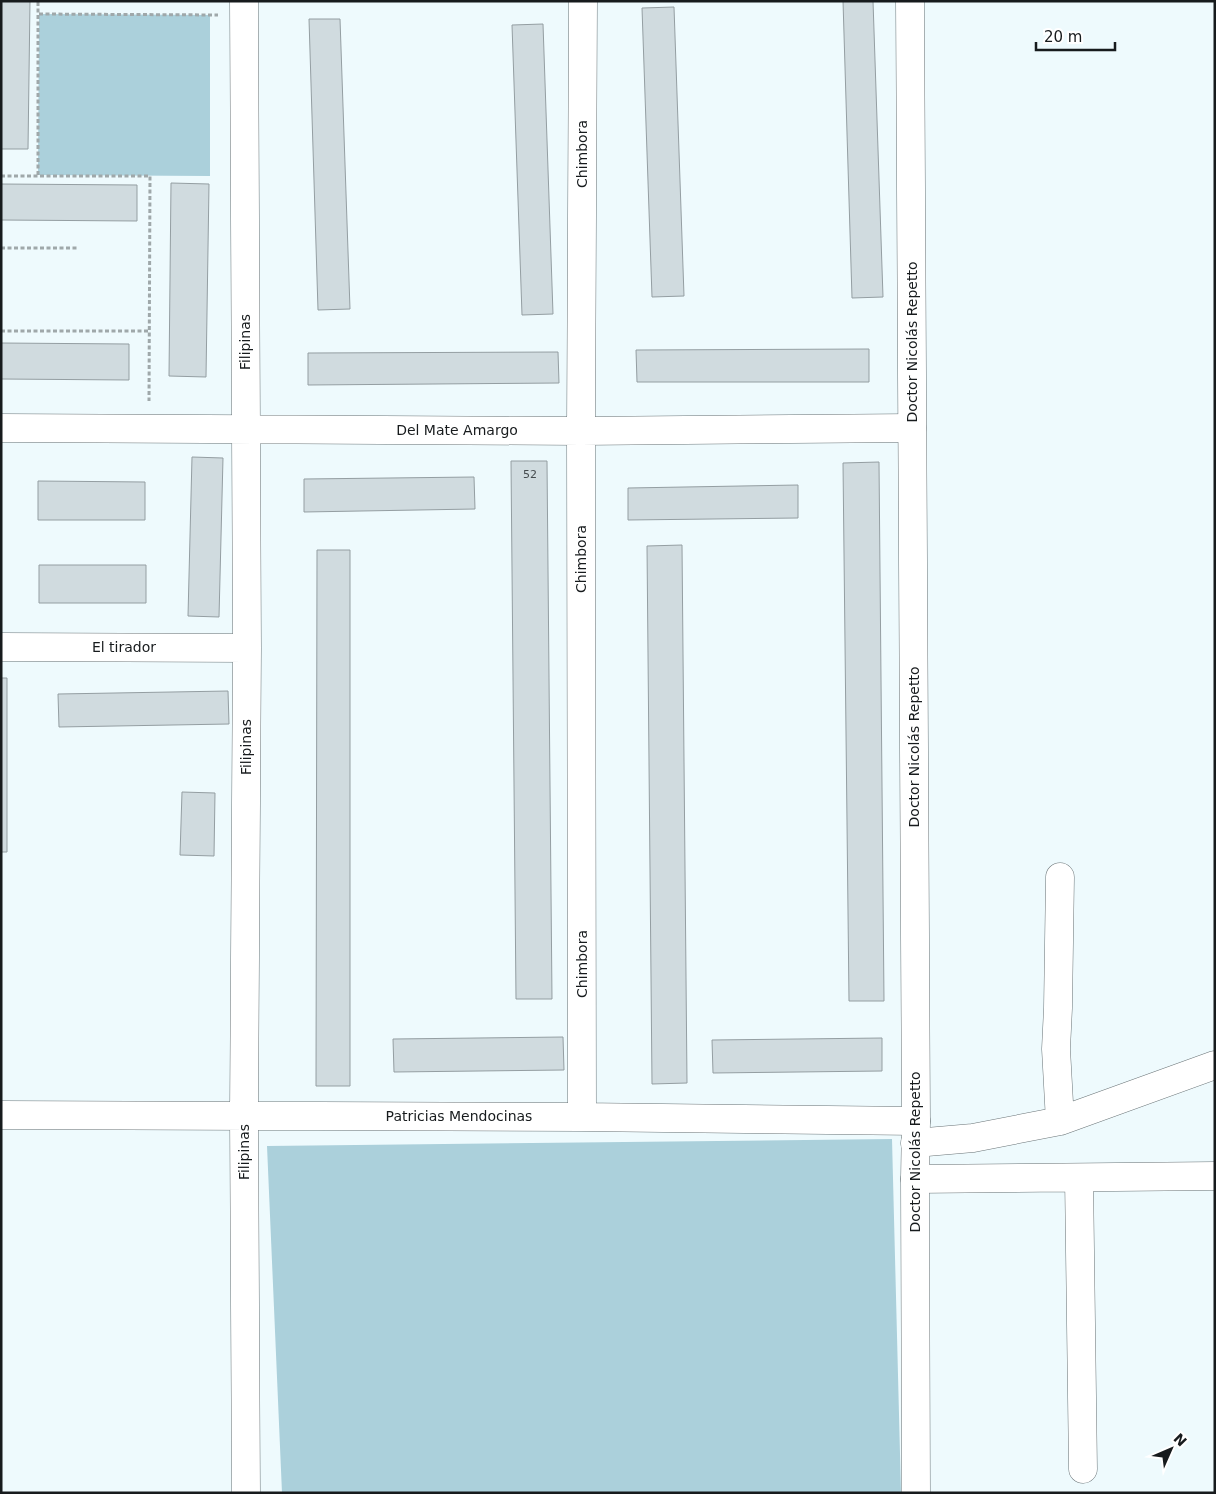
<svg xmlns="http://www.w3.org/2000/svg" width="1216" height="1494" font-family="'DejaVu Sans',sans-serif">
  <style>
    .green { fill: #abd0db }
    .building { fill: #d0dbdf; stroke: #949ea2 }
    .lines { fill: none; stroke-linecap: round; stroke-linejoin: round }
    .minor-casing { stroke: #6a7477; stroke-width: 29 }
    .tertiary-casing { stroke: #6a7477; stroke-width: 29 }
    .path { stroke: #9fa8aa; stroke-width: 3; stroke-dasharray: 4 2.5; stroke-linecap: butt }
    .minor { stroke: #fff; stroke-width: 28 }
    .tertiary { stroke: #fff; stroke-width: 28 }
    .labels { text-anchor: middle; stroke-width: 4.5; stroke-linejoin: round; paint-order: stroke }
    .number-label { font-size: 11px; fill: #454b4e }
    .street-label { font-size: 14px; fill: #171b1d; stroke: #fff }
  </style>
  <rect width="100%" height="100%" fill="#eefafd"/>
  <path class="green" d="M 39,14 L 210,15 L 210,176 L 38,175 Z
    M 892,1139 L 901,1493 L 282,1493 L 267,1146 Z"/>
  <path class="building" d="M 1,1 L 30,1 L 28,149 L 1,149 Z
    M 843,1 L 873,1 L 883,297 L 852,298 Z
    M 674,7 L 684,296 L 652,297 L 642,8 Z
    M 309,19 L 340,19 L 350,309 L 318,310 Z
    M 543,24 L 553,314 L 522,315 L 512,25 Z
    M 171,183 L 209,184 L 206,377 L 169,376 Z
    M 1,184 L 137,185 L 137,221 L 1,220 Z
    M 1,343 L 129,344 L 129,380 L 1,379 Z
    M 869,349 L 869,382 L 637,382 L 636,350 Z
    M 558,352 L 559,383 L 308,385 L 308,353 Z
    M 192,457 L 223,458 L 219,617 L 188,616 Z
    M 511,461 L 547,461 L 552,999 L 516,999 Z
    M 879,462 L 884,1001 L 849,1001 L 843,463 Z
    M 474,477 L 475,509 L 304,512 L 304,479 Z
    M 38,481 L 145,482 L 145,520 L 38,520 Z
    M 798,485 L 798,518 L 628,520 L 628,488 Z
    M 682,545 L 687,1083 L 652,1084 L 647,546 Z
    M 317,550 L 350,550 L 350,1086 L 316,1086 Z
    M 39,565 L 146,565 L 146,603 L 39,603 Z
    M 1,678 L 7,678 L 7,852 L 1,852 Z
    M 228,691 L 229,724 L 59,727 L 58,694 Z
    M 182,792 L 215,793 L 214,856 L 180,855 Z
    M 563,1037 L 564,1070 L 394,1072 L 393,1039 Z
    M 882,1038 L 882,1071 L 713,1073 L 712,1040 Z"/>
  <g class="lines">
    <defs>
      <path id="minor" d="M 244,1 L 247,648 L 244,1115 L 246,1493
        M 1,428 L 581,431 L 912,428
        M 1,647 L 247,648
        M 1060,877 L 1058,1008 L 1056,1049 L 1060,1121
        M 1,1115 L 582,1117 L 916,1121
        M 582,1117 L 581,431 L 583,1
        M 915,1143 L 973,1138 L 1060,1121 L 1215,1065
        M 1079,1178 L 1083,1469
        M 915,1179 L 1215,1176"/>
      <path id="tertiary" d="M 910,1 L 916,1121 L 915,1179 L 916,1493"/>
    </defs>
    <use href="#minor" class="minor-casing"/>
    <use href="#tertiary" class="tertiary-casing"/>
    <path class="path" d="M 39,14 L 218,15
      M 38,175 L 38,1
      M 1,176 L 150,176 L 149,401
      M 1,248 L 79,248
      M 1,331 L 149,331"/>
    <use href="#minor" class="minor"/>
    <use href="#tertiary" class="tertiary"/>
  </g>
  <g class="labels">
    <g class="number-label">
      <text x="530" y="478">52</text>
    </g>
    <g class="street-label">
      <text transform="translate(582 154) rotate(-90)" y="5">Chimbora</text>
      <text transform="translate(245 342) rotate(-90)" y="5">Filipinas</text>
      <text transform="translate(912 342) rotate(-90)" y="5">Doctor Nicolás Repetto</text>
      <text x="457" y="435">Del Mate Amargo</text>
      <text transform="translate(581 559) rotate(-90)" y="5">Chimbora</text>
      <text x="124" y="652">El tirador</text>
      <text transform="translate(246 747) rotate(-90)" y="5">Filipinas</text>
      <text transform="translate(914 747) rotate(-90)" y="5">Doctor Nicolás Repetto</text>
      <text transform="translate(582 964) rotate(-90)" y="5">Chimbora</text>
      <text x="459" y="1121">Patricias Mendocinas</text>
      <text transform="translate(244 1152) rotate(-90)" y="5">Filipinas</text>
      <text transform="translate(915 1152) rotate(-90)" y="5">Doctor Nicolás Repetto</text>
    </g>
  </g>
  <rect width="1216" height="1494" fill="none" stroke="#171b1d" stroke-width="5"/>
  <g transform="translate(1171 1449) rotate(45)" stroke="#ffffff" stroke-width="4" paint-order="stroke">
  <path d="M0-4L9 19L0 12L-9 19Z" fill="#171b1d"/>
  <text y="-8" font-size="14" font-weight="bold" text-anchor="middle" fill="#171b1d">N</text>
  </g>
  <path d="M1036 42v8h79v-8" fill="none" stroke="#171b1d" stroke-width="2.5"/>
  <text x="1044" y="42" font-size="15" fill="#171b1d" stroke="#ffffff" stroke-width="4" paint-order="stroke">20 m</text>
</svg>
